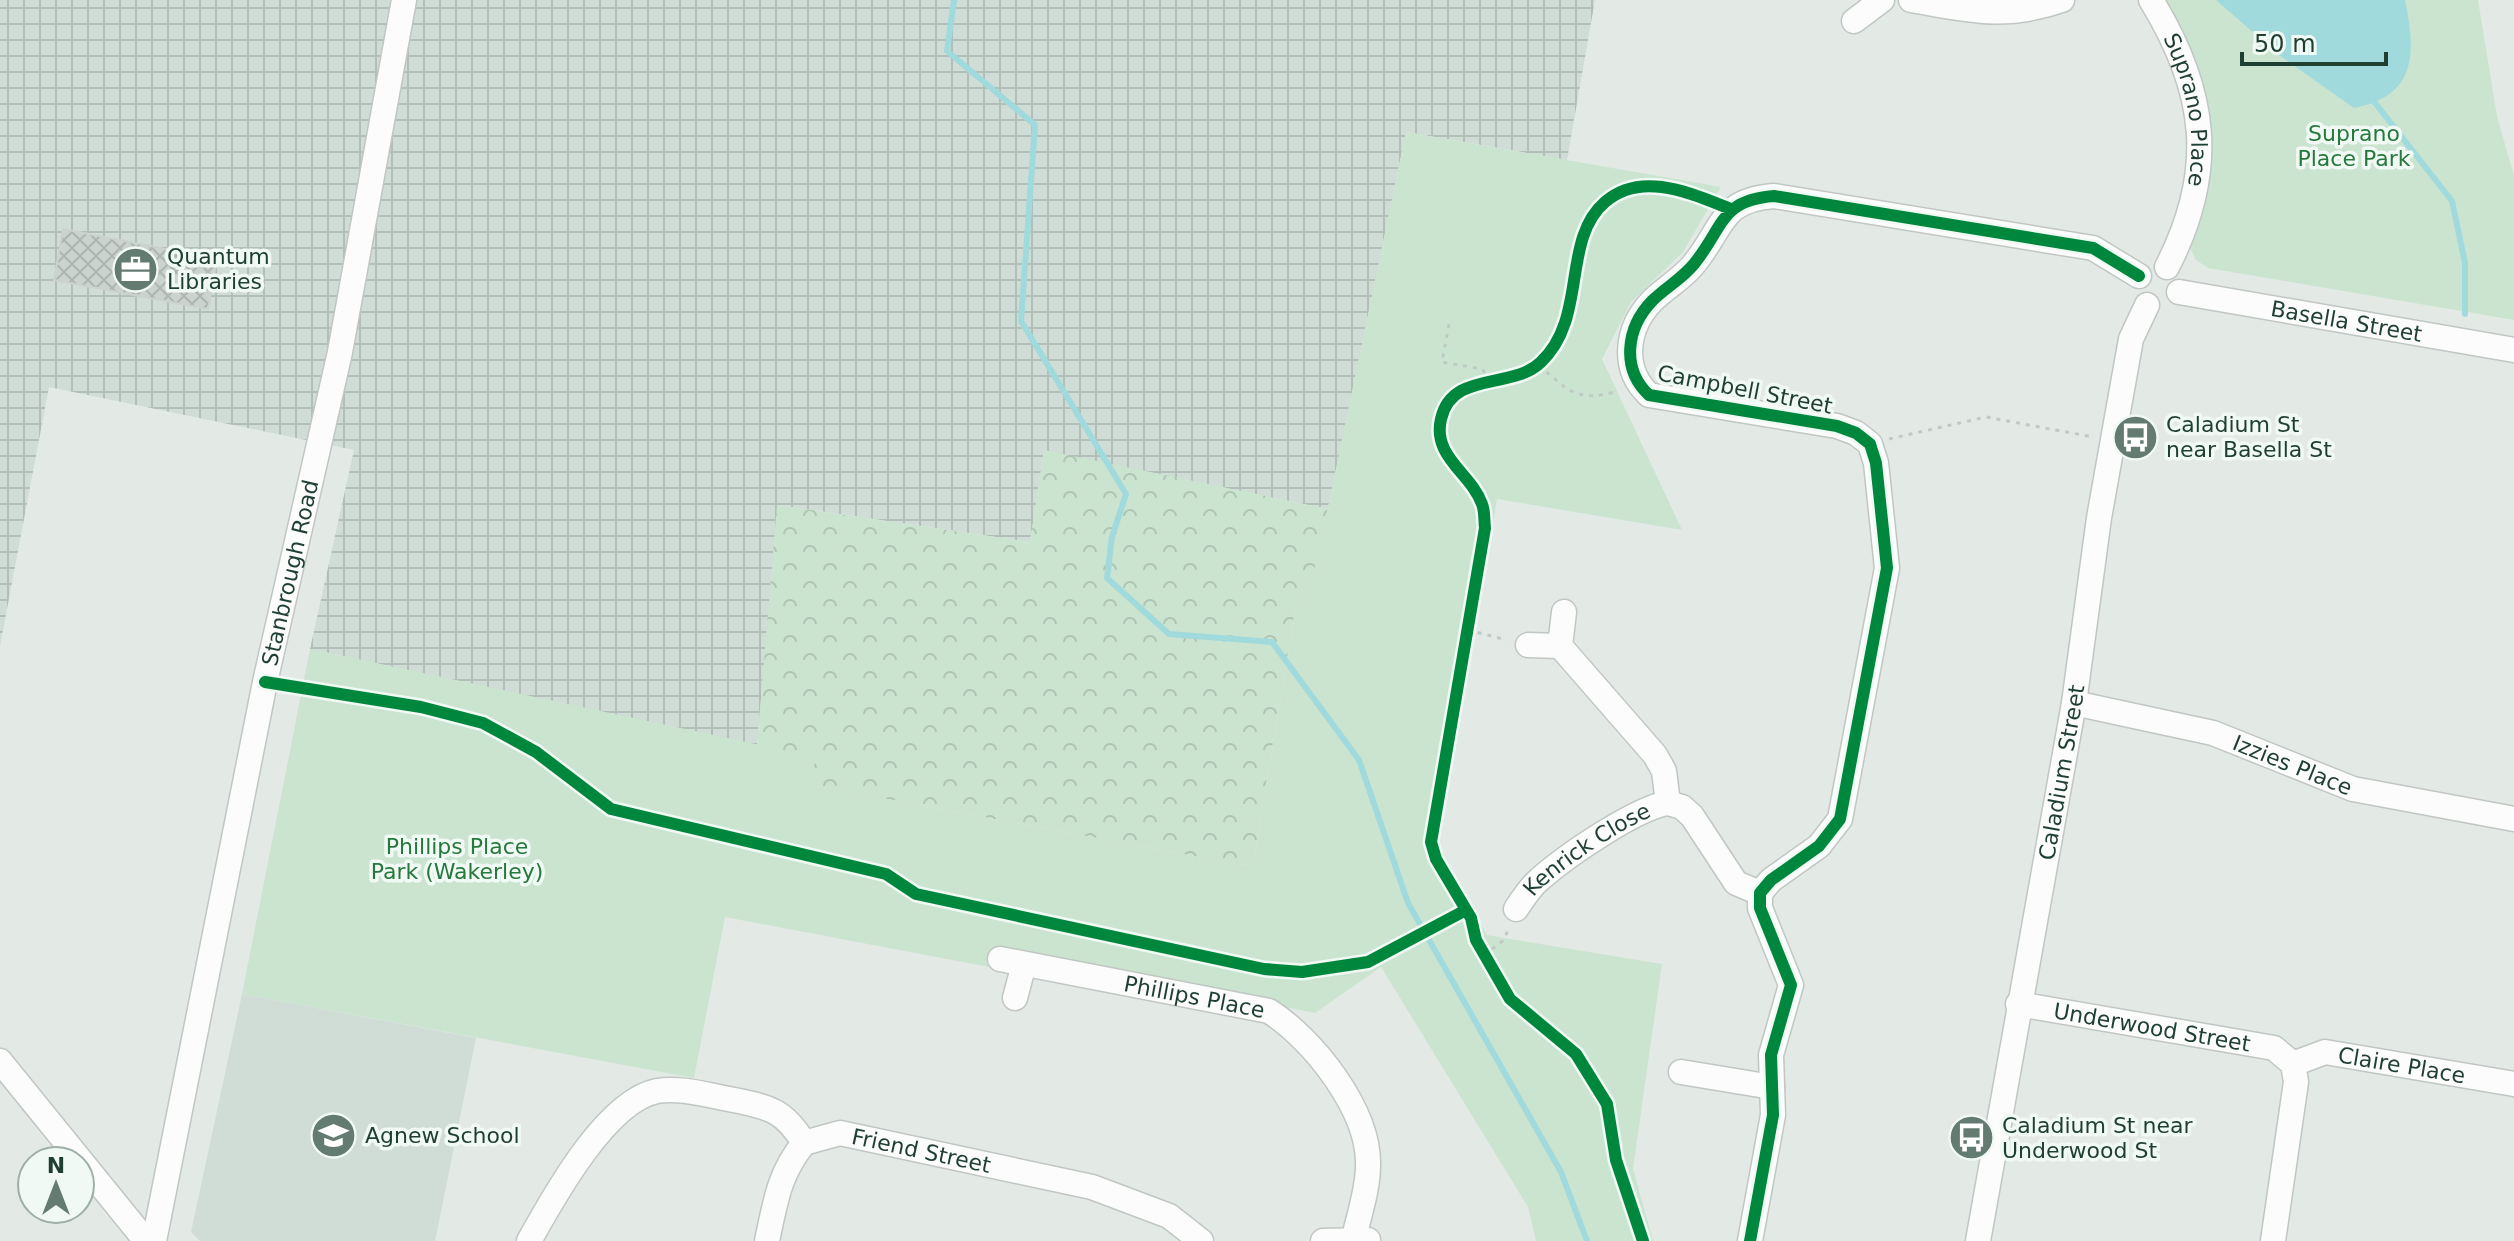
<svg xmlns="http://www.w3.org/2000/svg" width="2514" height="1241" font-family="'DejaVu Sans',sans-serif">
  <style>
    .built { fill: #d0dcd6 }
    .industrial { fill: url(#industrial-grid) }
    .forest { fill: url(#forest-crowns) }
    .park { fill: #cbe4d0 }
    .water { fill: #a0dadc }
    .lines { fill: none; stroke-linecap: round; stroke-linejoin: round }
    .stream { stroke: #a0dadc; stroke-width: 6 }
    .building { fill: url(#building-cross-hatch); stroke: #ccd3cf; stroke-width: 2 }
    .minor-casing { stroke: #c0c7c3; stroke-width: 27 }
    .path { stroke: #c0cac5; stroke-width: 3; stroke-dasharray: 4 6; stroke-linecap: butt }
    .minor { stroke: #fbfcfb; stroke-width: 24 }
    .cycleway-casing { stroke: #f1f9f4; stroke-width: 17 }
    .cycleway { stroke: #00873e; stroke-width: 12 }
    .labels { text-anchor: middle; stroke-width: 7; stroke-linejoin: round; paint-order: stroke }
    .street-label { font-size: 22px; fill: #1f3f33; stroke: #f1f9f4 }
    .park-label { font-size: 22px; fill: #26793d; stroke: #f1f9f4 }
    .poi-label { font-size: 22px; fill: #1f3f33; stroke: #f1f9f4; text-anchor: start }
  </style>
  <defs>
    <pattern id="industrial-grid" width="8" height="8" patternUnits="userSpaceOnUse" patternTransform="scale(2)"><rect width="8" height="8" fill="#d0dcd6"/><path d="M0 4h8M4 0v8" fill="none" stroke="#b2beb8"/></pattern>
    <pattern id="forest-crowns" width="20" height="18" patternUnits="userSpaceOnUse" patternTransform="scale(2)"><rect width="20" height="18" fill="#cbe4d0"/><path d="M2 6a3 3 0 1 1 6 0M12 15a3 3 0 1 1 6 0" fill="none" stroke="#aec5b3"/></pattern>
    <pattern id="building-cross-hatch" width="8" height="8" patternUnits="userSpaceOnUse" patternTransform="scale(2)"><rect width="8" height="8" fill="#cbd3cf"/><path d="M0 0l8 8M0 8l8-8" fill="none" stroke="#aeb6b2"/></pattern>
  </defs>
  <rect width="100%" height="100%" fill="#e3eae6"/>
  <path class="built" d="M 242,994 L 476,1038 L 435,1241 L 200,1241 L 191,1232 Z"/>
  <path class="industrial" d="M 0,0 L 1595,0 L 1567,160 L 1406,132 L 1328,509 L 1044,451 L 1030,542 L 778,505 L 757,746 L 310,649 L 354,450 L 49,387 L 0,646 Z"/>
  <path class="forest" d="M 1044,450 L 1328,509 L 1315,569 L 1295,611 L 1254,857 L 1249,864 L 1241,865 L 806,784 L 816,757 L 757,746 L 777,505 L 1030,542 Z"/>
  <path class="park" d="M 2154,0 L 2478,0 L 2497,116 L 2514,176 L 2514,320 L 2208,268 L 2196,260 L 2187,242 L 2209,137 Z
    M 1406,132 L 1721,187 L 1683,252 L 1631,302 L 1602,359 L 1682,530 L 1497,499 L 1436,850 L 1487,935 L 1662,964 L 1633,1169 L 1653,1241 L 1536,1241 L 1528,1207 L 1381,967 L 1315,1013 L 993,950 L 989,967 L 725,917 L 694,1078 L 242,994 L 310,649 L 817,757 L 807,784 L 1241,865 L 1249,864 L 1254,857 L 1295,611 L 1315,569 Z"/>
  <path class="water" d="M 2216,0 L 2405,0 C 2416,53 2417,96 2354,108 L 2279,55 Z"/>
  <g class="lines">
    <path class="stream" d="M 954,0 L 947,51 L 1035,125 L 1021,321 L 1126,494 L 1112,537 L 1107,578 L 1169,634 L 1272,642 L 1359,760 L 1408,903 L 1561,1172 L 1587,1241
      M 2372,99 L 2452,201 L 2465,263 L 2465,314"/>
  </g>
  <path class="building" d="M 63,229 L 217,259 L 208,309 L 54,280 Z"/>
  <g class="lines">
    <defs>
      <g id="minor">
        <path d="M 1911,0 C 1970,10 2004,20 2062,0"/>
        <path id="s1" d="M 2151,0 C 2207,91 2217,170 2167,267"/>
        <path d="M 1854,21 L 1882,0"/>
        <path id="s2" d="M 2179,292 L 2514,350"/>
        <path d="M 1528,645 L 1560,646 L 1564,612"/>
        <path d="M 1560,646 L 1655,755 L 1664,771 L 1668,803 L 1682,807 L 1692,816 L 1736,883 L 1760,893"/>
        <path id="s3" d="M 2074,703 L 2213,733 L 2353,789 L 2514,819"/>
        <path id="s4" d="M 1516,909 C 1523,899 1530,887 1540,879 C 1566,856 1636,808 1668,803"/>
        <path id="s5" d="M 1000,959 L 1269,1011 C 1313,1039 1370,1111 1368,1166 C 1368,1189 1359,1215 1354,1238"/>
        <path d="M 1015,998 L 1024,964"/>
        <path id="s6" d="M 2018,1004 L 2274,1048 L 2293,1064 L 2296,1082 L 2273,1241"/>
        <path d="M 0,1061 L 146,1241"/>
        <path id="s7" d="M 2293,1064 L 2325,1052 L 2514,1084"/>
        <path d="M 1681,1072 L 1772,1087"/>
        <path id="s8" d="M 154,1241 L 265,682 L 340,352 L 404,0"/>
        <path id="s9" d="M 529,1241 C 553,1198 606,1101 657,1091 C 681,1087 706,1095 729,1099 C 767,1107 783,1108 804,1143 L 840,1133 L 1092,1187 L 1169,1216 L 1201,1241"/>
        <path d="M 767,1241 C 775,1204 779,1173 804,1143"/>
        <path d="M 1323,1241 L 1368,1240"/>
        <path d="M 1750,1241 L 1773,1115 L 1771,1055 L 1791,985 L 1760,908 L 1760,893 L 1771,880 L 1819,846 L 1840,819 L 1887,568 L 1876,463 L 1870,444 L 1856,433 L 1837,426 L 1649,395 C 1621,369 1626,328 1652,301 C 1665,288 1683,278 1694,264 C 1724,227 1720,200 1774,196 L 2093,248 L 2139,276"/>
        <path id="s10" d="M 1978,1241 L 2074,703 L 2099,518 L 2131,339 L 2147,305"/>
      </g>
    </defs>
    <use href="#minor" class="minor-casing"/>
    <path class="path" d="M 1449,324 L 1442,362 L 1482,369 L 1491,380
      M 1539,365 C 1568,391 1578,403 1618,391
      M 1889,439 L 1986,417 L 2093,437
      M 1468,630 L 1507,640
      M 1484,955 L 1504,940 L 1509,927"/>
    <use href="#minor" class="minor"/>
    <defs>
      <path id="cycleway" d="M 265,682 L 421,707 L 483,723 L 536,752 L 611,809 L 886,874 L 916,894 L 1264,969 L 1302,972 L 1368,962 L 1466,910
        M 1643,1241 L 1616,1160 L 1607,1104 L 1576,1054 L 1510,999 L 1476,940 L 1471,918 L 1436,859 L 1431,842 L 1485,528 C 1484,521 1485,511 1482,504 C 1471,473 1432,457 1441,419 C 1452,370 1513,390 1541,362 C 1588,318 1561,240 1605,202 C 1642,170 1692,194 1731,209
        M 1750,1241 L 1773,1115 L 1771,1055 L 1791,985 L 1760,908 L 1760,893 L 1771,880 L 1819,846 L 1840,819 L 1887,568 L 1876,463 L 1870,444 L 1856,433 L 1837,426 L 1649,395 C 1621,369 1626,328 1652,301 C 1665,288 1683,278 1694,264 C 1724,227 1720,200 1774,196 L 2093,248 L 2139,276"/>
    </defs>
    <use href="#cycleway" class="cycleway-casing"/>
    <use href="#cycleway" class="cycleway"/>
  </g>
  <defs>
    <symbol id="office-disc" viewBox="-11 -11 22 22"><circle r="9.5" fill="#647b72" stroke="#f1f9f4"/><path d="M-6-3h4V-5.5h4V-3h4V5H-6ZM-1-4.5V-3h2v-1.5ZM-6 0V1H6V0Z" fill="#fff"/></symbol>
    <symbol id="bus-disc" viewBox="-11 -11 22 22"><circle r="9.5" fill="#647b72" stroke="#f1f9f4"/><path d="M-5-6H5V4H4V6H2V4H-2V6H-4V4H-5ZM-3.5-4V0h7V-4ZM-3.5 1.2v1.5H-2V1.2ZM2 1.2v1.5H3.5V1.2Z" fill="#fff"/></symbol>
    <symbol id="school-disc" viewBox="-11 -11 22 22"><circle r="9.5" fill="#647b72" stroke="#f1f9f4"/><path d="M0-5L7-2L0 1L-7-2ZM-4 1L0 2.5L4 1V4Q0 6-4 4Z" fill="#fff"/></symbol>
  </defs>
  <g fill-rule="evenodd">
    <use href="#office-disc" x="110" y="244" width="51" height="51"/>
    <use href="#bus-disc" x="2110" y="412" width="51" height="51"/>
    <use href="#school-disc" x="308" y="1110" width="51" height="51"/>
    <use href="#bus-disc" x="1946" y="1112" width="51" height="51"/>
  </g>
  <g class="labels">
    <g class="street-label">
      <text dy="8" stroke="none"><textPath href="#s1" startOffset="118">Suprano Place</textPath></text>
      <text dy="8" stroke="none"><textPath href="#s2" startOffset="170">Basella Street</textPath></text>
      <text transform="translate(1745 389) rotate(11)" y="8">Campbell Street</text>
      <text dy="8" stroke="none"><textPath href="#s8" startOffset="682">Stanbrough Road</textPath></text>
      <text dy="8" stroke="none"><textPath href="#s3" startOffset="228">Izzies Place</textPath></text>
      <text dy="8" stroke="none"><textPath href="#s10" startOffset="476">Caladium Street</textPath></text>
      <text dy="8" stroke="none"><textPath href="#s4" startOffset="94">Kenrick Close</textPath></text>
      <text dy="8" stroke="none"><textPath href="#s5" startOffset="198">Phillips Place</textPath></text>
      <text dy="8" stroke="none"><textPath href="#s6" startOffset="136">Underwood Street</textPath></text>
      <text dy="8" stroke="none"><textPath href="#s7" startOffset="112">Claire Place</textPath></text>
      <text dy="8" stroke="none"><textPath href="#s9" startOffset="486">Friend Street</textPath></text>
    </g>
    <g class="park-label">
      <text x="2354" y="141">Suprano<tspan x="2354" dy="25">Place Park</tspan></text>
      <text x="457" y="854">Phillips Place<tspan x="457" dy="25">Park (Wakerley)</tspan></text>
    </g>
    <g class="poi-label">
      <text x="167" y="264">Quantum<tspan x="167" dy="25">Libraries</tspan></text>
      <text x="2166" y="432">Caladium St<tspan x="2166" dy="25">near Basella St</tspan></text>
      <text x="2002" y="1133">Caladium St near<tspan x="2002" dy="25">Underwood St</tspan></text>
      <text x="365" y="1143">Agnew School</text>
    </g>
  </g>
  <g transform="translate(56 1185)"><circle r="38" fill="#f1f9f4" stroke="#9dafa7" stroke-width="2"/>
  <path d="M0-6L14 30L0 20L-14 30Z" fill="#647b72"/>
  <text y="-12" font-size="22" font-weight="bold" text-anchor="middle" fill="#1f3f33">N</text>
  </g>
  <path d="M2242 52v12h144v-12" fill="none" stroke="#1f3f33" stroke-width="4"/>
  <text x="2254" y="52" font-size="24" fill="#1f3f33" stroke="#f1f9f4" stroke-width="6" paint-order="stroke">50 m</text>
</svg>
